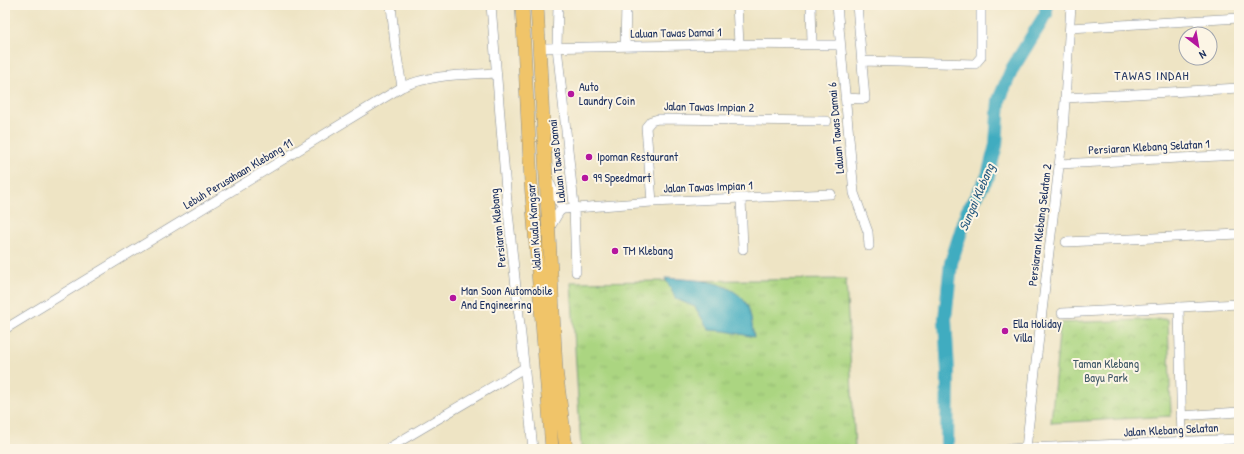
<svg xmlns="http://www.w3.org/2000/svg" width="1244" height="454" font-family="'Patrick Hand',sans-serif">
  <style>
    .grass { fill: url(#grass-tufts); stroke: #638270 }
    .park { fill: url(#park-crowns); stroke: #638270 }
    .water { fill: #41acc0; stroke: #2e6e8f }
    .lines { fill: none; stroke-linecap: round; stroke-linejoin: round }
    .river { stroke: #41acc0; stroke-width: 14 }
    .minor-casing { stroke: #848a91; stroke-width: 10 }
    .highway-casing { stroke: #848a91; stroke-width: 14 }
    .minor { stroke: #fff; stroke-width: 9 }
    .highway { stroke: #f0c469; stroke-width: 13 }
    .poi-dot { fill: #b5179e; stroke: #fcf5e5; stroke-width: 1.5 }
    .labels { text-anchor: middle; stroke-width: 4; stroke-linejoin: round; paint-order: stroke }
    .street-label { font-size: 12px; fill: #1b2f5e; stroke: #fcf5e5 }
    .poi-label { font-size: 12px; fill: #1b2f5e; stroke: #fcf5e5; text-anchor: start }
    .park-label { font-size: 12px; fill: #3f5867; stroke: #fcf5e5 }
    .neighbourhood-label { font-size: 13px; letter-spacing: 1px; fill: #1b2f5e; stroke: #fcf5e5 }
    .water-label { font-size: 13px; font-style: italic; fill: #285b80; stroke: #fcf5e5 }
  </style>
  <defs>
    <pattern id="grass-tufts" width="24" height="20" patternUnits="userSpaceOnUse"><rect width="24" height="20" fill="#abd581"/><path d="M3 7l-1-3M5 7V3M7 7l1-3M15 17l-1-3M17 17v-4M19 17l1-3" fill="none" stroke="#93b772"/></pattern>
    <pattern id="park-crowns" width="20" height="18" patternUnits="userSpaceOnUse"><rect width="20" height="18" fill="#abd581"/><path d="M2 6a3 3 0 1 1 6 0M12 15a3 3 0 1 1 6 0" fill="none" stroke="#93b772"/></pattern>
  </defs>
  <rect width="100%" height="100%" fill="#fcf5e5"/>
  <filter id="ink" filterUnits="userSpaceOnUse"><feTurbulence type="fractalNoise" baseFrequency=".025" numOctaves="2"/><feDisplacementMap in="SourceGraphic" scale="8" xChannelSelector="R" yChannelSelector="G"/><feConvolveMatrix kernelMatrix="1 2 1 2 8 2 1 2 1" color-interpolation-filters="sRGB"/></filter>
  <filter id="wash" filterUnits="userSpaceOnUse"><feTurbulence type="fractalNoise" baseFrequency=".012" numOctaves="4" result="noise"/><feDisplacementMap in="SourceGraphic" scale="16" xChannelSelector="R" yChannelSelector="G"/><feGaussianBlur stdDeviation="0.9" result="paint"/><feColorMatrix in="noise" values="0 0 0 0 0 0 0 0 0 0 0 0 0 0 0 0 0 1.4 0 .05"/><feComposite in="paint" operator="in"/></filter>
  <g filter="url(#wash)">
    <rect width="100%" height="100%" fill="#eee4c4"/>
    <path class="grass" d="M 846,279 L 855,449 L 581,449 L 571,282 Z"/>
    <path class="park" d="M 1168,319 L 1171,416 L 1051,423 L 1060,323 Z"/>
    <path class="water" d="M 665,278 C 692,280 728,278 746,303 C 751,311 752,327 754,337 L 726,331 L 709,330 L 695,307 L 676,299 Z"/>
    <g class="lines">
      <path class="river" d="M 947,449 L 948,371 L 945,319 L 951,263 L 967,212 L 988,176 L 996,145 L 999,100 L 1012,69 L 1046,14 L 1046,5"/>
    </g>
  </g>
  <g filter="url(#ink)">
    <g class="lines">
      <defs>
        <path id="minor" d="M 391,5 L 395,44 L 402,87
          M 491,5 L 507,202 L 533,449
          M 558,5 L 557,47 L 574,205 L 576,272
          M 737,5 L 739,44
          M 811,5 L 812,43
          M 837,5 L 854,193 L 868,232 L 869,246
          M 1070,28 L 1239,18
          M 625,46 L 626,5
          M 540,48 L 739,44 L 839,45
          M 862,61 L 975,64 L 981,57 L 981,5
          M 845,98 L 865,99 L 857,5
          M 1066,98 L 1239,88
          M 1059,164 L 1239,155
          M 548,180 L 563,209
          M 741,198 L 743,249
          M 652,202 L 646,127 L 651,121 L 658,119 L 827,121
          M 549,229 L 559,212 L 563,209 L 652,202 L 831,194
          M 1066,242 L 1239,234
          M 1179,307 L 1182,442
          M 1062,313 L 1239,304
          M 5,329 L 402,87 C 432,74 464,75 495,73
          M 1181,416 L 1239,412
          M 1026,448 L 1063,132 L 1071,5
          M 387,449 L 524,368
          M 1008,449 L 1239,439"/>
        <path id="highway" d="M 522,5 L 531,183 L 552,449
          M 537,5 L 556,369 L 566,449"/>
      </defs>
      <use href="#minor" class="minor-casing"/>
      <use href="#highway" class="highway-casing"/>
      <use href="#minor" class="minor"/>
      <use href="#highway" class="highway"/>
    </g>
  </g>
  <g class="poi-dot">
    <circle cx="571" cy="94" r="4"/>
    <circle cx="589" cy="157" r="4"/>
    <circle cx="585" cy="178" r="4"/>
    <circle cx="615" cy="251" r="4"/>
    <circle cx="453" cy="298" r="4"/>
    <circle cx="1005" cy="331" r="4"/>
  </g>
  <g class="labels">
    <g class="street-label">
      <text transform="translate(676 33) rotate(-1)" y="4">Laluan Tawas Damai 1</text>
      <text transform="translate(709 107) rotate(1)" y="4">Jalan Tawas Impian 2</text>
      <text transform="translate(836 128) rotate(-95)" y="4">Laluan Tawas Damai 6</text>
      <text transform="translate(1149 147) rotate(-3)" y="4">Persiaran Klebang Selatan 1</text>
      <text transform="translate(557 161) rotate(-96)" y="4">Laluan Tawas Damai</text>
      <text transform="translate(238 174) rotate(-31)" y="4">Lebuh Perusahaan Klebang 11</text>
      <text transform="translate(708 187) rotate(-2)" y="4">Jalan Tawas Impian 1</text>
      <text transform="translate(1040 225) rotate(-83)" y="4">Persiaran Klebang Selatan 2</text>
      <text transform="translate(534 227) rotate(-94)" y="4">Jalan Kuala Kangsar</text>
      <text transform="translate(498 228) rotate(-96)" y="4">Persiaran Klebang</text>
      <text transform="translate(1171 430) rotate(-3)" y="4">Jalan Klebang Selatan</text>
    </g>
    <g class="poi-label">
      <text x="579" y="91">Auto<tspan x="579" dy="14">Laundry Coin</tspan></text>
      <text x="597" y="161">Ipoman Restaurant</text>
      <text x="593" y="182">99 Speedmart</text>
      <text x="623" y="255">TM Klebang</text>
      <text x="461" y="295">Man Soon Automobile<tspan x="461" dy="14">And Engineering</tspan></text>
      <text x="1013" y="328">Ella Holiday<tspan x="1013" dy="14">Villa</tspan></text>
    </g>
    <g class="park-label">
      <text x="1106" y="368">Taman Klebang<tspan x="1106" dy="14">Bayu Park</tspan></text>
    </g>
    <g class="neighbourhood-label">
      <text x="1152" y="80">TAWAS INDAH</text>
    </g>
    <g class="water-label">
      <text transform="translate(976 197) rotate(-67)" y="5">Sungai Klebang</text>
    </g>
  </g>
  <rect width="1244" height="454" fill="none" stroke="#fcf5e5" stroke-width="20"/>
  <g transform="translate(1198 46) rotate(149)"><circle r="19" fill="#fcf5e5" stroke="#a2a6af"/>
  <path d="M0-3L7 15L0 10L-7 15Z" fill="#b5179e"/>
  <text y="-6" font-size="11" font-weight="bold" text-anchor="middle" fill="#1b2f5e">N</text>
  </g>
</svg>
